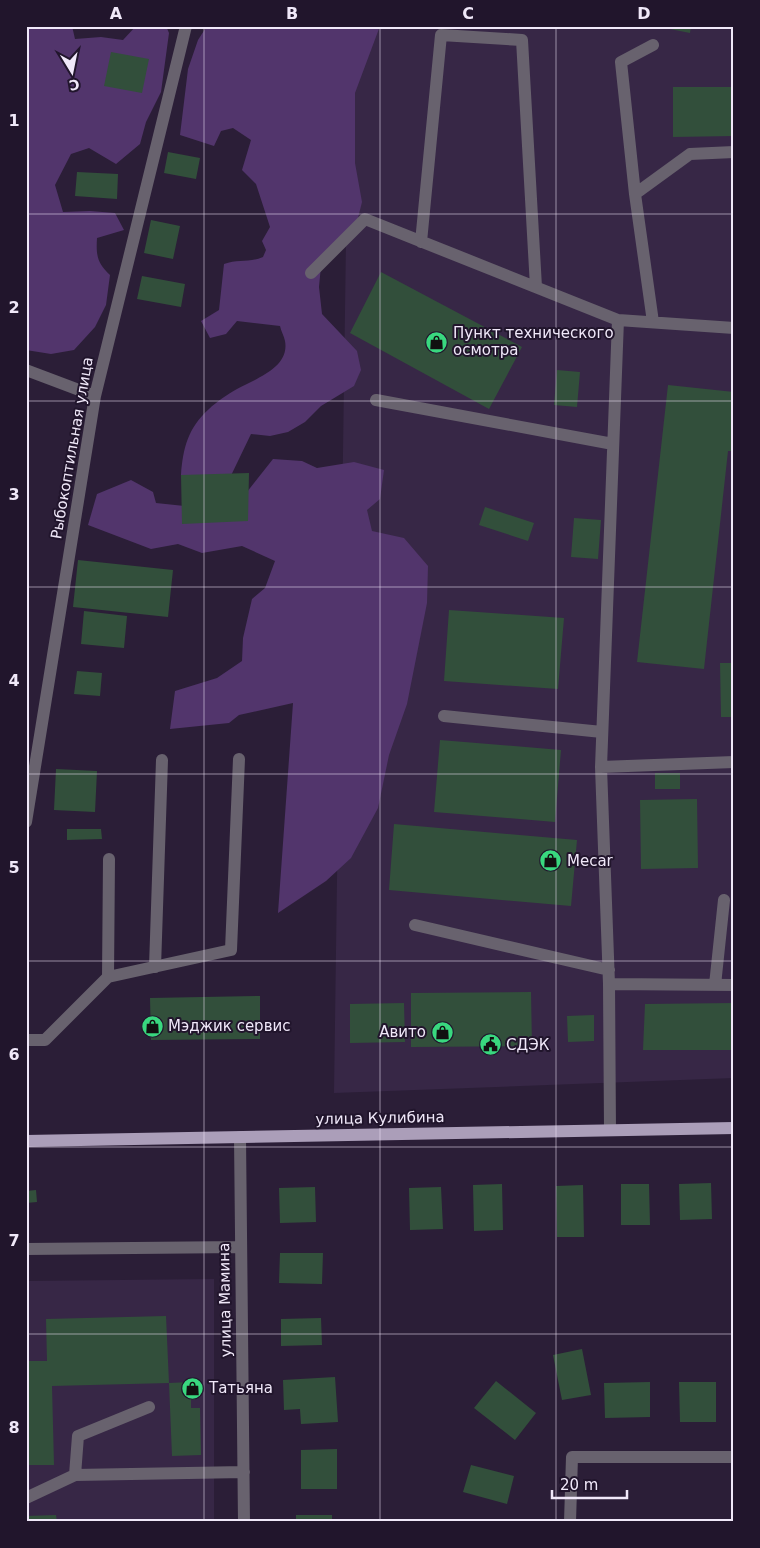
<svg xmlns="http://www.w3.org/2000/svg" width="760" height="1548" font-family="'DejaVu Sans',sans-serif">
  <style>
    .built { fill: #372746 }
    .green { fill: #52356c }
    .building { fill: #324f3b }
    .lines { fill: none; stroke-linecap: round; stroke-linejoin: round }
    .minor { stroke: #68626e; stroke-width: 12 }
    .major { stroke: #ab9eb9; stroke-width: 12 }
    .grid { fill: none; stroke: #f0e8f9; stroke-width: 1; stroke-opacity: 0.55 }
    .labels { text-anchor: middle; stroke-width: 4; stroke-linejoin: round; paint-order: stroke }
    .poi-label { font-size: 15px; fill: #f0e8f9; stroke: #21152c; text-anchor: start }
    .street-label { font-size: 15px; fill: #f0e8f9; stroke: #21152c }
    .neatline { fill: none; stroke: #f0e8f9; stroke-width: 2 }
    .grid-label { font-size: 16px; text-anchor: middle; font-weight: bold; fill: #f0e8f9 }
  </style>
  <rect width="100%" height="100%" fill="#2b1e37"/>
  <path class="built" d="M 349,26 L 734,27 L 734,1078 L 334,1093 Z
    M 214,1279 L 214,1522 L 26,1522 L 26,1281 Z"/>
  <path class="green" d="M 26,26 L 72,26 L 75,39 L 101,37 L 123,40 L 136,26 L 166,26 L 169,33 L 161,92 L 146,122 L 140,144 L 116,164 L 89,148 L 71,154 L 55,185 L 63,212 L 90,211 L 115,213 L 124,230 L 97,238 C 96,255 97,263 110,275 L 106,305 L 95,327 L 74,350 L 51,354 L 26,350 Z
    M 207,26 L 380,26 L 355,93 L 355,163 L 362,202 L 354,234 L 322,255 L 319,287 L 322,314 L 357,351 L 361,370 L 354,386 L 321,406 L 305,422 L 288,432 L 270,436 L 251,434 L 225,488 L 194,492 L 181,475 C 183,448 188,428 209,409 C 216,402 228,394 237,389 C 255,379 290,368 285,341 C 284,336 281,331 280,326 L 237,321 L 226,334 L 210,338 L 201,321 L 219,310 L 224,264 C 238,259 249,263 263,257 L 266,250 L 262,241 L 270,227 L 256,184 L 242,170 L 251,140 L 233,128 L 221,131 L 214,146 L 180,135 L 188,69 L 198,40 Z
    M 273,459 L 302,461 L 317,468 L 354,462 L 384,470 L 380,499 L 367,510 L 372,531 L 404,538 L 428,566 L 427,603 L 407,704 L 389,755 L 378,808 L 351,858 L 326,881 L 278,913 L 293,703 L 239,715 L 229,723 L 170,729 L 175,691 L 217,678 L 242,661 L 243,638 L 252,599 L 265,588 L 275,561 L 242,546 L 202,553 L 178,544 L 151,549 L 88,525 L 97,494 L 131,480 L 153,492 L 156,503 L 232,511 Z"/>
  <path class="building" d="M 655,26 L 691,26 L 690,33 Z
    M 111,52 L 149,59 L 142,93 L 104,86 Z
    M 673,87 L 734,87 L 734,136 L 673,137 Z
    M 168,152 L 200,158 L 196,179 L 164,173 Z
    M 77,172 L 118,174 L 117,199 L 75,196 Z
    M 151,220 L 180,226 L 173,259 L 144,253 Z
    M 381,272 L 522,347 L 489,409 L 350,333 Z
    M 142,276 L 185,284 L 181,307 L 137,299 Z
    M 557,370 L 580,372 L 577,407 L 554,405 Z
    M 668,385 L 734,392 L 734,451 L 728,451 L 704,669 L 637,662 Z
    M 249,473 L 248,521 L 182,524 L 181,475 Z
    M 485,507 L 534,523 L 528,541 L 479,525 Z
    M 574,518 L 601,520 L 598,559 L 571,557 Z
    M 78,560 L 173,570 L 168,617 L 73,607 Z
    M 449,610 L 564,618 L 558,689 L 444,681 Z
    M 84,611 L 127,616 L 124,648 L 81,644 Z
    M 720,663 L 734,663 L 734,717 L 721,717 Z
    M 77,671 L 102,673 L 100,696 L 74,694 Z
    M 440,740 L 561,750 L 555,822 L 434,812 Z
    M 56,769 L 97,771 L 95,812 L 54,810 Z
    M 655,773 L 680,773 L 680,789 L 655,789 Z
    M 697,799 L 698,868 L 641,869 L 640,800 Z
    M 394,824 L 577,840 L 571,906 L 389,890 Z
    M 67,829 L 101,829 L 102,839 L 67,840 Z
    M 531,992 L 532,1046 L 411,1047 L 411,993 Z
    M 260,996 L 260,1039 L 151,1040 L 150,998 Z
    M 404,1003 L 405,1042 L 350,1043 L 350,1004 Z
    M 734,1003 L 734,1050 L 643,1050 L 645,1004 Z
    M 594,1015 L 594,1041 L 568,1042 L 567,1016 Z
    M 711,1183 L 712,1219 L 680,1220 L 679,1184 Z
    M 502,1184 L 503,1230 L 474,1231 L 473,1185 Z
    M 621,1184 L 649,1184 L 650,1225 L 621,1225 Z
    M 583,1185 L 584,1237 L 557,1237 L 556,1186 Z
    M 315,1187 L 316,1222 L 280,1223 L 279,1188 Z
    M 441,1187 L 443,1229 L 410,1230 L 409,1188 Z
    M 36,1190 L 37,1202 L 26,1203 L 26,1191 Z
    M 280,1253 L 323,1253 L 322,1284 L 279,1283 Z
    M 166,1316 L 169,1383 L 52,1386 L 54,1465 L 26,1465 L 26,1361 L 47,1361 L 46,1319 Z
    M 321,1318 L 322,1345 L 281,1346 L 281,1319 Z
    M 582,1349 L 591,1395 L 562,1400 L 553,1355 Z
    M 335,1377 L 338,1422 L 301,1424 L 300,1409 L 284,1410 L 283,1380 Z
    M 496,1381 L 536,1413 L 515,1440 L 474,1408 Z
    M 191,1382 L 191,1408 L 200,1408 L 201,1455 L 172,1456 L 169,1383 Z
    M 650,1382 L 650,1417 L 605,1418 L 604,1383 Z
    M 679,1382 L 716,1382 L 716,1422 L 680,1422 Z
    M 337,1449 L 337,1489 L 301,1489 L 301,1450 Z
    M 471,1465 L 514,1476 L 507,1504 L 463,1492 Z
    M 56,1515 L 57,1522 L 26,1522 L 26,1516 Z
    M 296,1515 L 332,1515 L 332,1522 L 296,1522 Z"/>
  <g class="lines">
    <path class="minor" d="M 635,194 L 621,62 L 653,45
      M 421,242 L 441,35 L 522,40 L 536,287
      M 311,273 L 365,219 L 618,320 L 734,328
      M 653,322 L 635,194 L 690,154 L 734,152
      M 26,370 L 95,396
      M 376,400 L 613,444
      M 444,716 L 602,732
      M 601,767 L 734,762
      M 26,822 L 95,396 L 186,26
      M 415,925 L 609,970
      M 155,967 L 162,760
      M 108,977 L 109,859
      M 609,984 L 734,985
      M 715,985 L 724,900
      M 26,1040 L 45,1040 L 108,977 L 231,950 L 239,759
      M 610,1130 L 609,984 L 601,767 L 618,320
      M 240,1137 L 244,1522
      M 26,1249 L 241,1247
      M 75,1475 L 78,1436 L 149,1407
      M 26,1498 L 75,1475 L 244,1472
      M 570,1522 L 572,1457 L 734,1457"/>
    <path class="major" d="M 26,1141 L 734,1128"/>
  </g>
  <path class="grid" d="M 204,26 L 204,1522M 380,26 L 380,1522M 556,26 L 556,1522M 26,214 L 734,214M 26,401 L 734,401M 26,587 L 734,587M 26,774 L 734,774M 26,961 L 734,961M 26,1147 L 734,1147M 26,1334 L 734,1334"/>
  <defs>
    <symbol id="shop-disc" viewBox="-11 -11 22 22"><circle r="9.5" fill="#39d87f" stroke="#21152c"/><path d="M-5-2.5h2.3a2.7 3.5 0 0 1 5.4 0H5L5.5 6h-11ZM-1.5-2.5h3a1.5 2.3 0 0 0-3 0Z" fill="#111"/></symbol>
    <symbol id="civic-disc" viewBox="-11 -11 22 22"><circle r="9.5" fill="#39d87f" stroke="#21152c"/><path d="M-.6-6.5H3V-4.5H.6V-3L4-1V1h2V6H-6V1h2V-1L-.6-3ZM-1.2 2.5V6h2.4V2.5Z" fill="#111"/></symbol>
  </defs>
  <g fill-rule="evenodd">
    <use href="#shop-disc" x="424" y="330" width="25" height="25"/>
    <use href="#shop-disc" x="538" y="848" width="25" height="25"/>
    <use href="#shop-disc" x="140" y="1014" width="25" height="25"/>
    <use href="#shop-disc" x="430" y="1020" width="25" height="25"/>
    <use href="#civic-disc" x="478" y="1032" width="25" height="25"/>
    <use href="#shop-disc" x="180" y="1376" width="25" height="25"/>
  </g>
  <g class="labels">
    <g class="poi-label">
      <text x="453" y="338">Пункт технического<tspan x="453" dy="17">осмотра</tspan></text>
      <text x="567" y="866">Mecar</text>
      <text x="168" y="1031">Мэджик сервис</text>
      <text x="426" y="1037" text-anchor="end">Авито</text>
      <text x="506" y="1050">СДЭК</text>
      <text x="209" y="1393">Татьяна</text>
    </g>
    <g class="street-label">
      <text transform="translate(72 448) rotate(-80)" y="5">Рыбокоптильная улица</text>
      <text transform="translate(380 1118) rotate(-1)" y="5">улица Кулибина</text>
      <text transform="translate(225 1300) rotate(-91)" y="5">улица Мамина</text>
    </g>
  </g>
  <rect width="760" height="1548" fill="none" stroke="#21152c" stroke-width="55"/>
  <g transform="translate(72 72) rotate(170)" stroke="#21152c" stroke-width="4" paint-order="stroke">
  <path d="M0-4L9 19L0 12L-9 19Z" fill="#f0e8f9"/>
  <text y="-8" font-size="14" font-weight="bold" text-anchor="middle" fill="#f0e8f9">С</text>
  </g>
  <path d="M552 1490v8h75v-8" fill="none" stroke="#f0e8f9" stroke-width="2.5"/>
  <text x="560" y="1490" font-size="15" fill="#f0e8f9" stroke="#21152c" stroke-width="4" paint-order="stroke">20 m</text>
  <rect x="28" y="28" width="704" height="1492" class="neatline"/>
  <g class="grid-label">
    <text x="116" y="19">A</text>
    <text x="292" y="19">B</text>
    <text x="468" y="19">C</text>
    <text x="644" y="19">D</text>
    <text x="14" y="126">1</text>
    <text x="14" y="313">2</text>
    <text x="14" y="500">3</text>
    <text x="14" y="686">4</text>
    <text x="14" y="873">5</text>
    <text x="14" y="1060">6</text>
    <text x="14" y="1246">7</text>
    <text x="14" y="1433">8</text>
  </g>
</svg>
